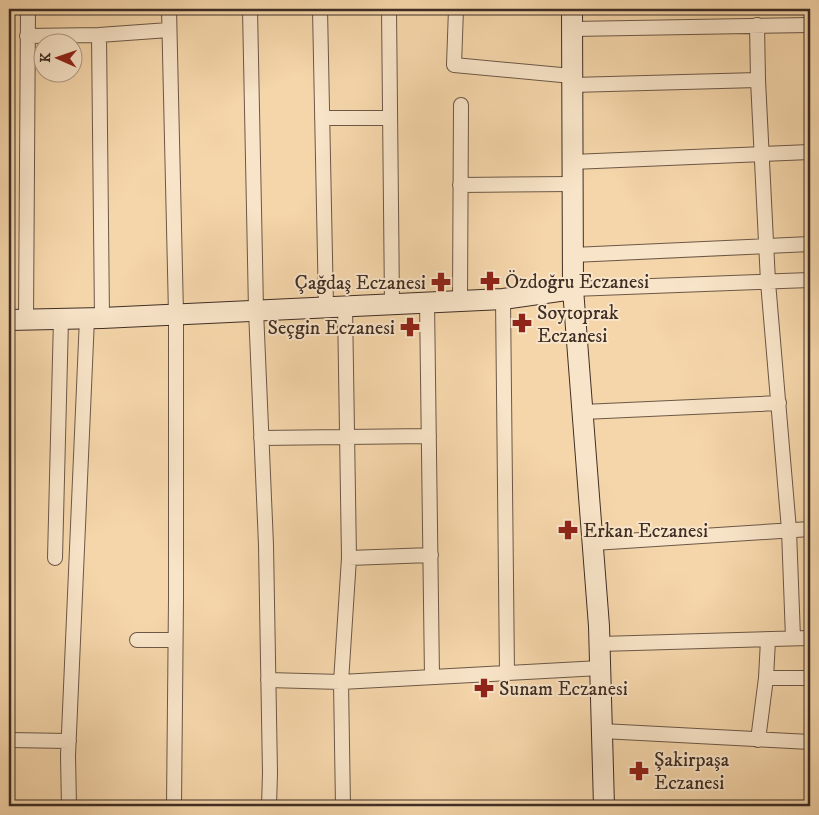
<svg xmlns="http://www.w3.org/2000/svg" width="819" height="815" font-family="'IM FELL DW Pica',serif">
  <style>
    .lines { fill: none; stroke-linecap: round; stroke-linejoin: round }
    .street-casing { stroke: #6c5846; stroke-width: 16 }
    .secondary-casing { stroke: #3f2e25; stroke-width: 22 }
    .street { stroke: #f8e4c8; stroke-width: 14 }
    .secondary { stroke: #f8e4c8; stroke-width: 20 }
    .labels { text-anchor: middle; stroke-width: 4; stroke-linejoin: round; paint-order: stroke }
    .poi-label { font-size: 20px; fill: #3f2e25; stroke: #f8e4c8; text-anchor: start }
  </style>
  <rect width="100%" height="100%" fill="#f5d6aa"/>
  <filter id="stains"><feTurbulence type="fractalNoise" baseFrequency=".004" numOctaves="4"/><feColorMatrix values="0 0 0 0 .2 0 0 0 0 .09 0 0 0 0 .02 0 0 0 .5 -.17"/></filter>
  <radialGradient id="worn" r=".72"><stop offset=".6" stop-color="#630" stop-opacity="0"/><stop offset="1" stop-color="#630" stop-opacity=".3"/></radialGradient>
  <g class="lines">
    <defs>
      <path id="street" d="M 169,9 L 176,314 L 176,599 L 174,806
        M 250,9 L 256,310 L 266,545 L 270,773 L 269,806
        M 320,9 L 326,307
        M 389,9 L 392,304
        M 456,9 L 454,65 L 572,76
        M 757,25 L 758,80 L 768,282 L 789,530 L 793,638
        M 572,29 L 810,25
        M 99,35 L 102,318
        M 27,36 L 99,35 L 169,30
        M 572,85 L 758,80
        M 322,118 L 389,118
        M 572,162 L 810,152
        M 460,185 L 572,184
        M 573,255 L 810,244
        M 573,289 L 810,280
        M 503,299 L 507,673
        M 460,301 L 461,105
        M 427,302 L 432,677
        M 26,320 L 28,9
        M 583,412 L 779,403
        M 261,438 L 429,436
        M 594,543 L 810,529
        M 55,558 L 61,319
        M 349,558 L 431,555
        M 137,640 L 175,640
        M 600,644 L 810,638
        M 766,678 L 810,678
        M 268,680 L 341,682 L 600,668
        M 602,731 L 810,742
        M 9,740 L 69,741
        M 758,740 L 766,678 L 768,640
        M 69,806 L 68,756 L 87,318
        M 343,806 L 341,682 L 349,558 L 345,306"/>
      <path id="secondary" d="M 572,9 L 573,289 L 599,626 L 604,806
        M 9,320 L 102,318 L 503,299 L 573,289"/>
    </defs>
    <use href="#street" class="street-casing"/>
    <use href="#secondary" class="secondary-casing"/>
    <use href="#street" class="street"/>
    <use href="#secondary" class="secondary"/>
  </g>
  <defs>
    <symbol id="pharmacy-bare" viewBox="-9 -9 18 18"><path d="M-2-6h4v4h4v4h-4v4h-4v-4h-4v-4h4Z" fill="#8f2418" stroke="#f8e4c8" stroke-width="2.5" paint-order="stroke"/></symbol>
  </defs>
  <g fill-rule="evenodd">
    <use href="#pharmacy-bare" x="476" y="267" width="28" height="28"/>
    <use href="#pharmacy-bare" x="427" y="268" width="28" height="28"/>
    <use href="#pharmacy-bare" x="508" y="309" width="28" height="28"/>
    <use href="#pharmacy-bare" x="396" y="313" width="28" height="28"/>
    <use href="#pharmacy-bare" x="554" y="516" width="28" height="28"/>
    <use href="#pharmacy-bare" x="470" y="674" width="28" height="28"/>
    <use href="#pharmacy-bare" x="625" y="757" width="28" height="28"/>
  </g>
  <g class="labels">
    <g class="poi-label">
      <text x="505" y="288">Özdoğru Eczanesi</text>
      <text x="426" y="289" text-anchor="end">Çağdaş Eczanesi</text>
      <text x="537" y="319">Soytoprak<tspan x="537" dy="23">Eczanesi</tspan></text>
      <text x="395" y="334" text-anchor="end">Seçgin Eczanesi</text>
      <text x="583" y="537">Erkan Eczanesi</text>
      <text x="499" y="695">Sunam Eczanesi</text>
      <text x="654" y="766">Şakirpaşa<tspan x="654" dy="23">Eczanesi</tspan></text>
    </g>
  </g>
  <rect width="819" height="815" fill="none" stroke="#f5d6aa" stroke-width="30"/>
  <rect x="10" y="10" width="799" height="795" fill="none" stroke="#3f2e25" stroke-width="2.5"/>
  <rect x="15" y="15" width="789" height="785" fill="none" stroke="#3f2e25"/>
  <g transform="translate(58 58) rotate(272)"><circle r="24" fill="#f8e4c8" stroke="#ae9b87"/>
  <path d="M0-4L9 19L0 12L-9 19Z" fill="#8f2418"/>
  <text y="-8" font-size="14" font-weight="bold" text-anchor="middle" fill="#3f2e25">K</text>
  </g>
  <rect width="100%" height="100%" filter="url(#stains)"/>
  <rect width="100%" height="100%" fill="url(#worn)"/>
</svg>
